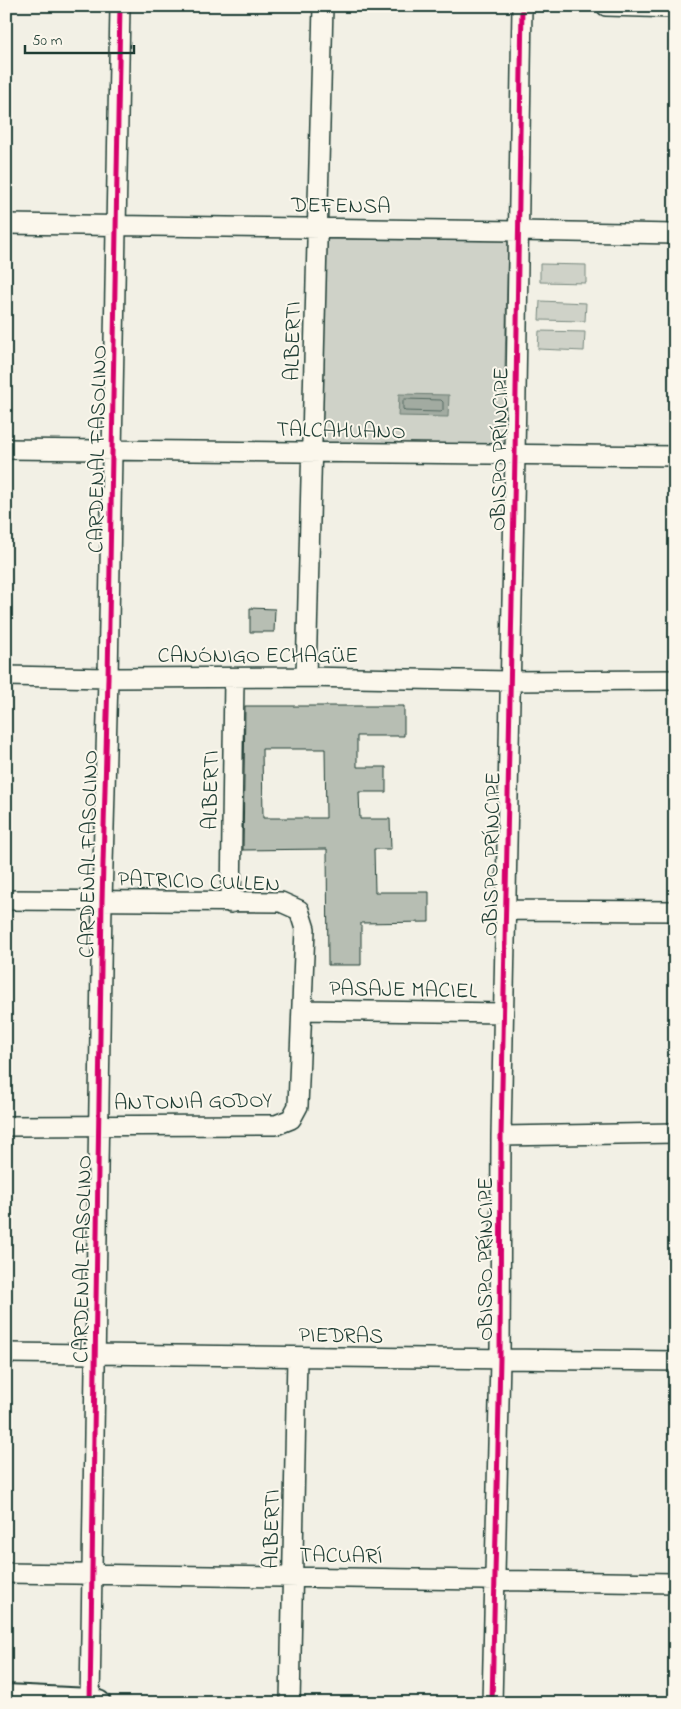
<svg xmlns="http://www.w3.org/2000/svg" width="681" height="1709" font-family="'Indie Flower',sans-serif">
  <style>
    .green { fill: #cfd2c8; stroke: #77887e }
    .water { fill: #a2aba1; stroke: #6e7f75 }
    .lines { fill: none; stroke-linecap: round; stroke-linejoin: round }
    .shore { stroke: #536960; stroke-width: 1 }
    .building { fill: #b7beb3; stroke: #1f3d34; fill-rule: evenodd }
    .minor-casing { stroke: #1f3d34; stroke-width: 22 }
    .major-casing { stroke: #1f3d34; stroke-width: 28 }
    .minor { stroke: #fbf7ec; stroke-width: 19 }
    .major { stroke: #fbf7ec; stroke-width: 24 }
    .cycleway-casing { stroke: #fbf7ec; stroke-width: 8 }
    .cycleway { stroke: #d6006c; stroke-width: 5 }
    .labels { text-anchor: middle; stroke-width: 4; stroke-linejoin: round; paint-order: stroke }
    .street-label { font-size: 22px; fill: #1f3d34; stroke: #fbf7ec }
  </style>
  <rect width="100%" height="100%" fill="#f2f0e5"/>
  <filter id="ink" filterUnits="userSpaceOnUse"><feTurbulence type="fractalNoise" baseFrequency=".02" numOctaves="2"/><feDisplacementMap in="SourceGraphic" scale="10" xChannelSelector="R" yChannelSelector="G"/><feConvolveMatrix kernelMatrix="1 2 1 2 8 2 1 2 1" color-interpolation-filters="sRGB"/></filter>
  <g filter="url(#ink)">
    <path class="green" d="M 327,239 L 508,241 L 503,445 L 322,443 Z
      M 540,264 L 586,265 L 586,283 L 540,282 Z
      M 540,301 L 586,303 L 585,321 L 539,320 Z
      M 539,331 L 585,332 L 584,351 L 538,349 Z"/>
    <path class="water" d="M 399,394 L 449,395 L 448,417 L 398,416 Z"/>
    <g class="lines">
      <path class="shore" d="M 405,399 L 441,400 L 443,402 L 443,410 L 441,412 L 405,411 L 403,409 L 403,401 Z"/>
    </g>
    <path class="building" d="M 250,608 L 275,609 L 274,632 L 250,632 Z
      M 245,706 L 404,706 L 404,736 L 357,736 L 357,767 L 386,767 L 386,792 L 359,792 L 360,819 L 390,819 L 391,849 L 374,849 L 375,892 L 429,892 L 429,922 L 361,923 L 361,965 L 328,965 L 327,849 L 243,850 ZM 262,749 L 325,749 L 326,818 L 263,818 Z"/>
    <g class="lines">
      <defs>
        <path id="minor" d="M 606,6 L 675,8
          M 6,224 L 518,231 L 675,234
          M 6,449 L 675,456
          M 6,676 L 108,678 L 306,677 L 509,681 L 675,680
          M 306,677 C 313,454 316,230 323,6
          M 6,900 L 281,902 L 299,910 L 305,929 L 298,1106 L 291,1119 L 276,1125 L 6,1126
          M 231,903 L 234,678
          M 505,910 L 675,911
          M 302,1010 L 503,1013
          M 501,1136 L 675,1133
          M 6,1353 L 675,1361
          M 6,1573 L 675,1583
          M 90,1703 L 102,901 L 108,678 L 120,6
          M 290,1703 L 297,1357
          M 492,1703 L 500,1359 L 501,1136 L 515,455 L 522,6"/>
        <path id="major" d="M 6,1697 L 90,1701 L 98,1703"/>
      </defs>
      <use href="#minor" class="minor-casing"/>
      <use href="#major" class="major-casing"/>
      <use href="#minor" class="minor"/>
      <use href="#major" class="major"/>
      <defs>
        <path id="cycleway" d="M 90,1703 L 102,901 L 108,678 L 120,6
          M 492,1703 L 500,1359 L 501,1136 L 515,455 L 522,6"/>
      </defs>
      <use href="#cycleway" class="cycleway-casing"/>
      <use href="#cycleway" class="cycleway"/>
    </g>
  </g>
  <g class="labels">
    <g class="street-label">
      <text transform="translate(341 204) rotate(1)" y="8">DEFENSA</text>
      <text transform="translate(291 341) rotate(-89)" y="8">ALBERTI</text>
      <text transform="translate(341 429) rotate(1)" y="8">TALCAHUANO</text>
      <text transform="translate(96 449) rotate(-89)" y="8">CARDENAL FASOLINO</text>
      <text transform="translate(498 449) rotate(-89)" y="8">OBISPO PRÍNCIPE</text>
      <text x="258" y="662">CANÓNIGO ECHAGÜE</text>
      <text transform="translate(209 790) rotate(-89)" y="8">ALBERTI</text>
      <text transform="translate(87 854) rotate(-89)" y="8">CARDENAL FASOLINO</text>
      <text transform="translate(490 854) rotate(-89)" y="8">OBISPO PRÍNCIPE</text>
      <text transform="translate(199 880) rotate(2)" y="8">PATRICIO CULLEN</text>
      <text transform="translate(403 988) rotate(1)" y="8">PASAJE MACIEL</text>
      <text transform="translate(193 1100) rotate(-1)" y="8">ANTONIA GODOY</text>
      <text transform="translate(81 1259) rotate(-89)" y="8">CARDENAL FASOLINO</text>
      <text transform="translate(484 1259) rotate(-90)" y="8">OBISPO PRÍNCIPE</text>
      <text transform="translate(341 1334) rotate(1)" y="8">PIEDRAS</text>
      <text transform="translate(270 1529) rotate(-89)" y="8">ALBERTI</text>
      <text transform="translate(341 1554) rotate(1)" y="8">TACUARÍ</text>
    </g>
  </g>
  <rect width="681" height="1709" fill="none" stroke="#fbf7ec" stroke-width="25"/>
  <rect x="12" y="12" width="656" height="1684" fill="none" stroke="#1f3d34" stroke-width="2" filter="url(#ink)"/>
  <path d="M25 45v8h109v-8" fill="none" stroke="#1f3d34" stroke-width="2.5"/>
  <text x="32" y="45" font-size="15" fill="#1f3d34" stroke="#fbf7ec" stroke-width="4" paint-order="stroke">50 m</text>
</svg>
